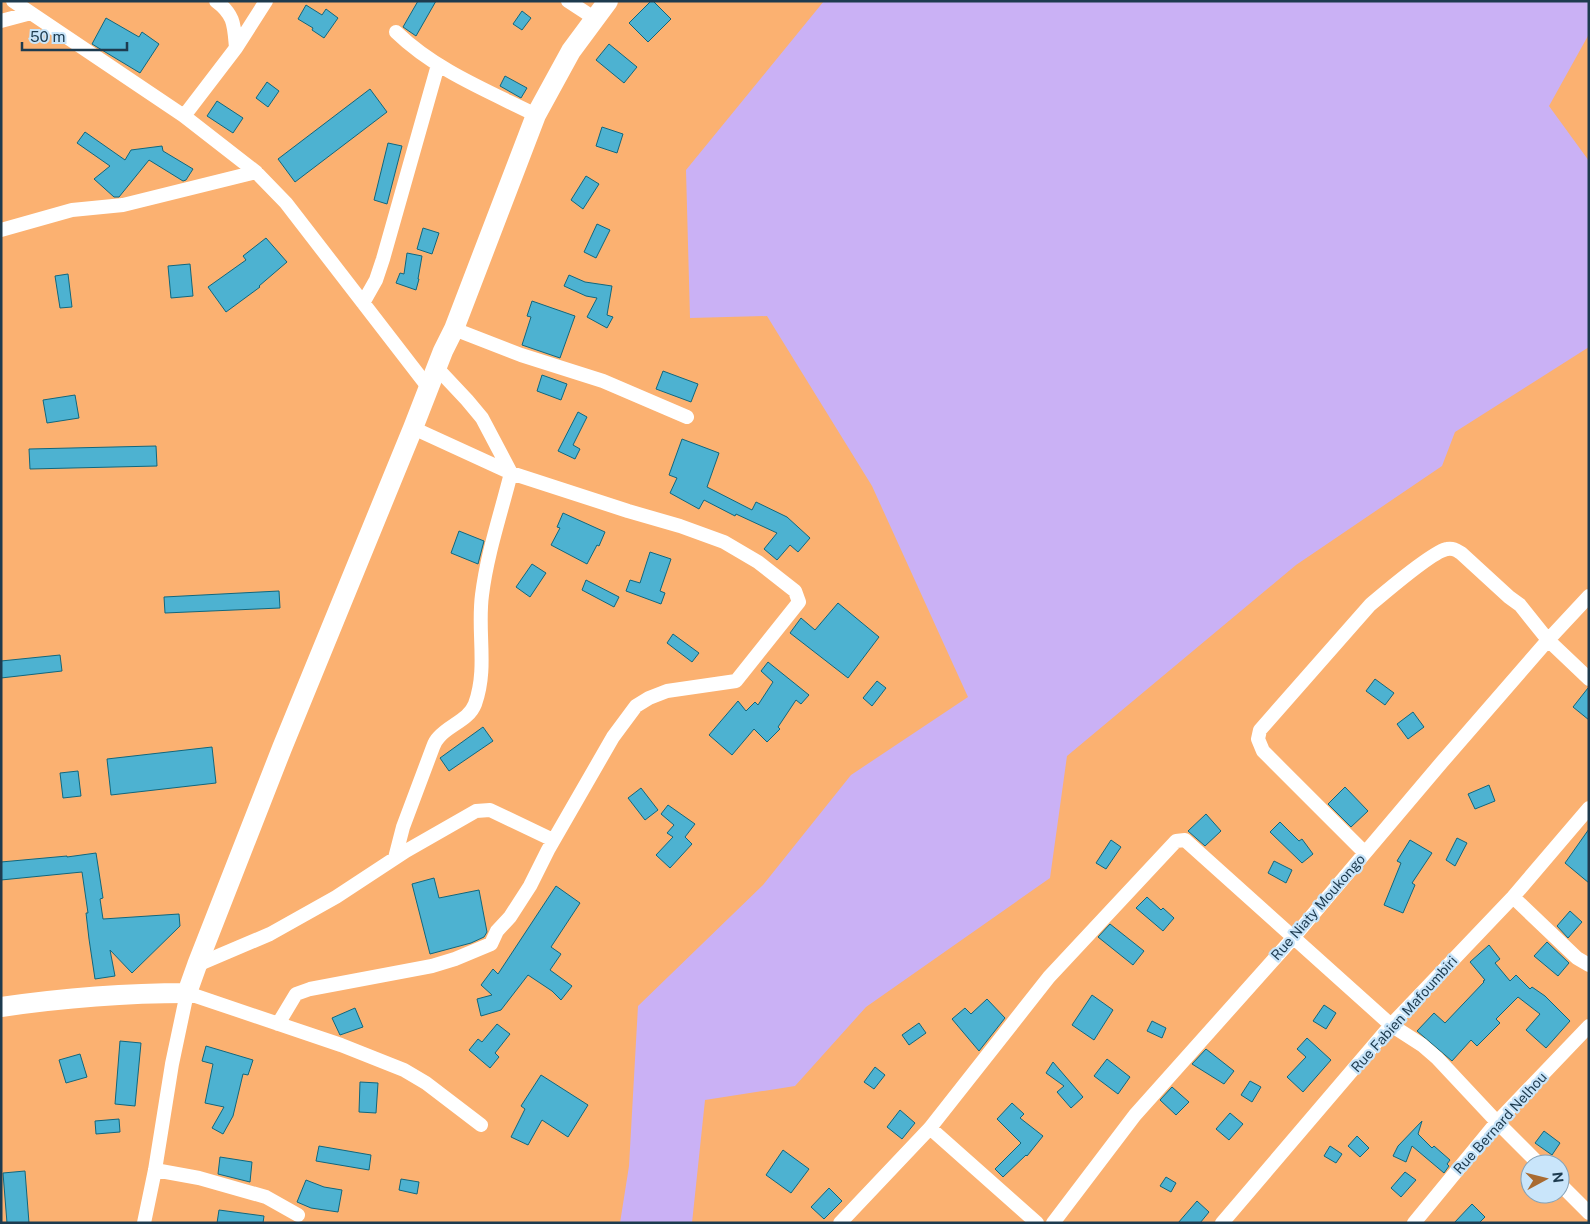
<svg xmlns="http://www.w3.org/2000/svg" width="1590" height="1224" font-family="'Public Sans',sans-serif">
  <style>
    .green { fill: #fbb171; fill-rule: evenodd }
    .water { fill: #cab1f5 }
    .building { fill: #4db2d1; stroke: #11677d }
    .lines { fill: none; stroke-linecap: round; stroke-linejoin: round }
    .street { stroke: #fff; stroke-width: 14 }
    .secondary { stroke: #fff; stroke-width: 20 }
    .labels { text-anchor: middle; stroke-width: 4.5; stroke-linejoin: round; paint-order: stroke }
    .street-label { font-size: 14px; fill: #1d3b4f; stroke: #c9e5fa }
  </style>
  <rect width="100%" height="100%" fill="#c9e5fa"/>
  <path class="green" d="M 1,1 L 1589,1 L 1589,1223 L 1,1223 ZM 1530,1164 L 1560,1164 L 1560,1194 L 1530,1194 Z"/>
  <path class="water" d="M 824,1 L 1589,1 L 1589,34 L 1549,106 L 1589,161 L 1589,347 L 1455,432 L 1442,466 L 1296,565 L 1067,756 L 1050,878 L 866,1007 L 795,1086 L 705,1100 L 692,1223 L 620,1223 L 629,1166 L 638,1006 L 763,885 L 851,775 L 968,697 L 872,486 L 767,316 L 690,318 L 686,170 Z"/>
  <path class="building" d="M 418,1 L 436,1 L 416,36 L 403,27 Z
    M 651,1 L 653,1 L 671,19 L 648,42 L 629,23 Z
    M 306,5 L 322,15 L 326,9 L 338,18 L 324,38 L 312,30 L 313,28 L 298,19 Z
    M 522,11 L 531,18 L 522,30 L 513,24 Z
    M 106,18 L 139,37 L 142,32 L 159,44 L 140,73 L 92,44 Z
    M 609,44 L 637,67 L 624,83 L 596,60 Z
    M 505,76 L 527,88 L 521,98 L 500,86 Z
    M 267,82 L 279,91 L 268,107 L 256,98 Z
    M 370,89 L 387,112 L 295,182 L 278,159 Z
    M 217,101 L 243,118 L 233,133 L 207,116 Z
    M 602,127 L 623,134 L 617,153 L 596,146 Z
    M 85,132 L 125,160 L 131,150 L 162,146 L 163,151 L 193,169 L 186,180 L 183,181 L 149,160 L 119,197 L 114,197 L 94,179 L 110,166 L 77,143 Z
    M 388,143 L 402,146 L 387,204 L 374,200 Z
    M 586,176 L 599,184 L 583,209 L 571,200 Z
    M 597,224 L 610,230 L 596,258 L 584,252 Z
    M 423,228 L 439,233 L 432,254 L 417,249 Z
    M 266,238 L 287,262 L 259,286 L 260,287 L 226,312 L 208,287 L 246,260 L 243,256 Z
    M 407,253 L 422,256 L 418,279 L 419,279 L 416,290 L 396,283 L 400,273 L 404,274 Z
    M 190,264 L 193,296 L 171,298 L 168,266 Z
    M 68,274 L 72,307 L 60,308 L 55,276 Z
    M 569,275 L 585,282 L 612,286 L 607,315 L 613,317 L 607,328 L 587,317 L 597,298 L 586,296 L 564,286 Z
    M 532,301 L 575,316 L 560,358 L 522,345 L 531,317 L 527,316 Z
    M 663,371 L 698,384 L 691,402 L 656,389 Z
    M 542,375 L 567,384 L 561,400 L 537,391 Z
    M 75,395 L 79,418 L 47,423 L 43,400 Z
    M 578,412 L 587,417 L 573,445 L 580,449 L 575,459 L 558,451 Z
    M 682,439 L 719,453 L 707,487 L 752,510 L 756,502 L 787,517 L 810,538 L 798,552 L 790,545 L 777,560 L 764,549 L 777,533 L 736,514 L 735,516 L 704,500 L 699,509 L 670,493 L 677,478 L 669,475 Z
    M 156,446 L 157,466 L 30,469 L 29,449 Z
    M 563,513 L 605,532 L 599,546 L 597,545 L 587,564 L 551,545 L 560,528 L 557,527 Z
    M 459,531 L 484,541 L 478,564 L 451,553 Z
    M 650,552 L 671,559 L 660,591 L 665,593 L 661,604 L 626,591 L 630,580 L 640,583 Z
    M 532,564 L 546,573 L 530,597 L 516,587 Z
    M 586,580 L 619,597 L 614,607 L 582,590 Z
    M 279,591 L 280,608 L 165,613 L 164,597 Z
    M 838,603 L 879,637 L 848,678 L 790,633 L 801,618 L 815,630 Z
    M 673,634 L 699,653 L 692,662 L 667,643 Z
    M 60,655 L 62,671 L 1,678 L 1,661 Z
    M 768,662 L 809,695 L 801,704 L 796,700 L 778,727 L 780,729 L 767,742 L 754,729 L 732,755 L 709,735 L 738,701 L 746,711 L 755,702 L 758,705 L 773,682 L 761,671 Z
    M 1375,679 L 1394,693 L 1385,705 L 1366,691 Z
    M 877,681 L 886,688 L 872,706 L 863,698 Z
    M 1588,688 L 1589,688 L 1589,720 L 1573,707 Z
    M 1413,712 L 1424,727 L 1408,739 L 1397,724 Z
    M 483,727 L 493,741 L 449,771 L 440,758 Z
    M 212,747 L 216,783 L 111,795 L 107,759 Z
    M 78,771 L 81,796 L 63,798 L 60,773 Z
    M 1489,785 L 1495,801 L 1475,809 L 1468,794 Z
    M 1345,787 L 1368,811 L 1351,827 L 1328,804 Z
    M 641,788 L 658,810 L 645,820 L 628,798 Z
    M 668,805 L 695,824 L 685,837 L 692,844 L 670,868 L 656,855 L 673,837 L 667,833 L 674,825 L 661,814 Z
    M 1206,814 L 1221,831 L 1205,846 L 1188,831 Z
    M 1280,822 L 1299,841 L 1302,839 L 1313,854 L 1302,863 L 1270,832 Z
    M 1589,829 L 1589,883 L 1565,863 Z
    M 1457,838 L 1467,843 L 1455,866 L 1446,860 Z
    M 1111,840 L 1121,847 L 1106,869 L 1096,863 Z
    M 1410,840 L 1432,853 L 1412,883 L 1415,885 L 1403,913 L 1384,905 L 1401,863 L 1397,861 Z
    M 96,853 L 103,898 L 100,899 L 103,919 L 179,914 L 180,926 L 132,973 L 110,950 L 115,976 L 95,979 L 89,939 L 86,913 L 88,913 L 82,872 L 1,880 L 1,862 L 67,856 L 67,857 Z
    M 1274,861 L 1292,870 L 1286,883 L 1268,873 Z
    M 434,878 L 439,898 L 479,890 L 487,932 L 484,937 L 471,943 L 430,954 L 412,884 Z
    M 556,886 L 580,903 L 551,947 L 561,954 L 550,970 L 572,986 L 561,1000 L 552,991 L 528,975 L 501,1010 L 481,1016 L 477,999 L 492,995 L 481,985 L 493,969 L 498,974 Z
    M 1147,897 L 1161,910 L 1163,908 L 1174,918 L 1163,931 L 1136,908 Z
    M 1570,911 L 1582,922 L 1568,938 L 1557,926 Z
    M 1110,924 L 1144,951 L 1133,965 L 1098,937 Z
    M 1547,942 L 1569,963 L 1558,976 L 1534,956 Z
    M 1489,945 L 1500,959 L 1495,963 L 1510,981 L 1516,975 L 1530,989 L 1532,987 L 1545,996 L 1570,1021 L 1546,1048 L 1526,1030 L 1540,1014 L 1518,997 L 1496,1019 L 1500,1023 L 1477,1046 L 1471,1040 L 1452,1061 L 1417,1031 L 1434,1013 L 1445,1023 L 1484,982 L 1483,981 L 1485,980 L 1470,962 Z
    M 1092,995 L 1113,1010 L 1094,1040 L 1072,1025 Z
    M 987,999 L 1005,1018 L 979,1051 L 952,1019 L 965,1008 L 971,1014 Z
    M 1324,1005 L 1336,1013 L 1326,1029 L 1313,1021 Z
    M 355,1008 L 363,1027 L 340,1035 L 332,1018 Z
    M 1152,1021 L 1166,1028 L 1162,1038 L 1147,1031 Z
    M 919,1023 L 926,1033 L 909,1045 L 902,1035 Z
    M 497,1024 L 510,1034 L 495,1053 L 499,1057 L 490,1068 L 469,1050 L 478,1039 L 482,1042 Z
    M 1307,1038 L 1331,1060 L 1303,1092 L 1287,1077 L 1306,1057 L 1297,1049 Z
    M 120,1041 L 141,1043 L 135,1106 L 115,1104 Z
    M 206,1046 L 253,1060 L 248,1075 L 243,1074 L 233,1116 L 223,1134 L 212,1128 L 224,1107 L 205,1103 L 213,1064 L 202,1061 Z
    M 1206,1049 L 1234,1071 L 1224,1084 L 1192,1064 Z
    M 80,1054 L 87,1077 L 66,1083 L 59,1060 Z
    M 1107,1059 L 1130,1077 L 1118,1094 L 1094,1076 Z
    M 1053,1062 L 1083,1097 L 1071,1108 L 1057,1092 L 1064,1086 L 1046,1073 Z
    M 875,1067 L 885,1075 L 874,1089 L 864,1082 Z
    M 541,1075 L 588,1105 L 568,1137 L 542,1120 L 528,1145 L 511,1137 L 525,1109 L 521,1106 Z
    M 1250,1081 L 1261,1087 L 1252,1102 L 1241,1095 Z
    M 360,1082 L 378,1083 L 376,1113 L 359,1112 Z
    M 1172,1087 L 1189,1102 L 1176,1115 L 1160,1100 Z
    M 1012,1103 L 1024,1114 L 1020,1118 L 1043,1136 L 1027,1156 L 1026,1155 L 1003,1177 L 995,1169 L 1021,1143 L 997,1119 Z
    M 900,1110 L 915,1123 L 902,1139 L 887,1127 Z
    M 1230,1113 L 1243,1124 L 1229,1140 L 1216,1129 Z
    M 119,1119 L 120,1132 L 96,1134 L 95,1121 Z
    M 1422,1121 L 1418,1134 L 1432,1148 L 1434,1146 L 1450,1160 L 1447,1164 L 1449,1166 L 1444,1173 L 1412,1146 L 1406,1162 L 1393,1156 L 1398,1146 Z
    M 1544,1131 L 1560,1143 L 1552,1155 L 1535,1143 Z
    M 1357,1136 L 1369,1148 L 1360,1157 L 1348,1146 Z
    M 319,1146 L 371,1155 L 369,1170 L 316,1161 Z
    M 1330,1146 L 1342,1154 L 1336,1163 L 1324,1156 Z
    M 783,1150 L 809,1169 L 791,1193 L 766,1175 Z
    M 220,1157 L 252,1162 L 250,1182 L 218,1174 Z
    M 25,1171 L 29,1223 L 7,1223 L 3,1173 Z
    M 1405,1172 L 1416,1180 L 1401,1197 L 1391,1188 Z
    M 1166,1177 L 1176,1183 L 1171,1192 L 1160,1186 Z
    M 401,1179 L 419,1182 L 417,1194 L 399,1190 Z
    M 306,1180 L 324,1187 L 342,1190 L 338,1212 L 311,1208 L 297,1202 Z
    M 829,1188 L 842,1201 L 824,1219 L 811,1207 Z
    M 1197,1201 L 1209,1212 L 1200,1223 L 1178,1223 Z
    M 1472,1204 L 1485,1217 L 1479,1223 L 1454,1223 Z
    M 219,1210 L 264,1216 L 263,1223 L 217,1223 Z"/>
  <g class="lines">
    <path class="street" d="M 13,1 L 184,116 L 256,172 L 286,203 L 428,387
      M 216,1 C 235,15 234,26 236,48
      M 568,1 L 594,18
      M 1,21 L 31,13
      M 396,32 C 435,70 488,91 536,115
      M 184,116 L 236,48 L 266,1
      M 1,230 L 72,210 L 123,205 L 256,172
      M 363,303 L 376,280 L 383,259 L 438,65
      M 454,329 L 521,355 L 603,381 L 687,417
      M 1365,853 L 1263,751 L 1258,739 L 1260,730 L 1370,605 C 1383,594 1433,551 1447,549 C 1453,548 1456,550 1461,553 L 1509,597 L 1520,605 L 1548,640 L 1589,679
      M 395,858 L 403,827 L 433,747 C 434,744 436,740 439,737 C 449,725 469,720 475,704 C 488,668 477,632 482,595 C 487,554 501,513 511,473 L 482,418 L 467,400 L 436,367
      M 1513,897 L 1577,958 L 1589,965
      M 197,965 L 270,934 L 336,897 L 406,851 L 476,811 L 490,810 L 553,840
      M 278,1024 L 296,994 L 310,989 L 432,966 L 455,959 L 491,944 L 497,931 L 510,917 L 530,886 L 548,850 L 613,737 L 636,706 L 649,698 L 667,691 L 736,681 L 799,602 L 795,591 L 758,562 L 724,542 L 680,526 L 628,511 L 511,473 L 413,428
      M 930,1128 L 1037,1223
      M 155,1170 L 199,1178 L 266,1197 L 298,1215
      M 1560,1184 L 1589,1213
      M 144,1223 L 155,1170 L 172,1064 L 187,993 L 341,1045 L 404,1070 L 426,1083 L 481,1125
      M 840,1223 L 930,1128 L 1049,977 L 1176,841 L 1185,840 L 1391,1025 L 1422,1045 L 1437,1058 L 1497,1122 L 1539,1164
      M 1053,1223 L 1135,1115 L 1293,938 L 1442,762 L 1548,640 L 1589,596
      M 1222,1223 L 1391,1025 L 1513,897 L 1589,808
      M 1414,1223 L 1497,1122 L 1589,1026"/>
    <path class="secondary" d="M 1,1007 C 63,998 125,993 187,993 L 197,965 L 282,748 L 413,428 L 443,351 L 454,329 L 536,115 L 571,51 L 608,1"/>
  </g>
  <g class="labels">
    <g class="street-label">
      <text transform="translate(1318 907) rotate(-49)" y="5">Rue Niaty Moukongo</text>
      <text transform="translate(1404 1014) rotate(-48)" y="5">Rue Fabien Mafoumbiri</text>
      <text transform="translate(1500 1123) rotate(-48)" y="5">Rue Bernard Nelhou</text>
    </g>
  </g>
  <rect width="1590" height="1224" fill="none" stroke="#1d3b4f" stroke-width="5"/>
  <g transform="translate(1545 1179) rotate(83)"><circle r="24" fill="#c9e5fa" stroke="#84a1b6"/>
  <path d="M0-4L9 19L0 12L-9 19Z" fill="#a96b31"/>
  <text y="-8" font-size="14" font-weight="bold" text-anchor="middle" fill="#1d3b4f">N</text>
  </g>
  <path d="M22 42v8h105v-8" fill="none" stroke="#1d3b4f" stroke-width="2.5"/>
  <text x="30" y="42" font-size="15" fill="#1d3b4f" stroke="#c9e5fa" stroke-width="4" paint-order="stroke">50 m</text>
</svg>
